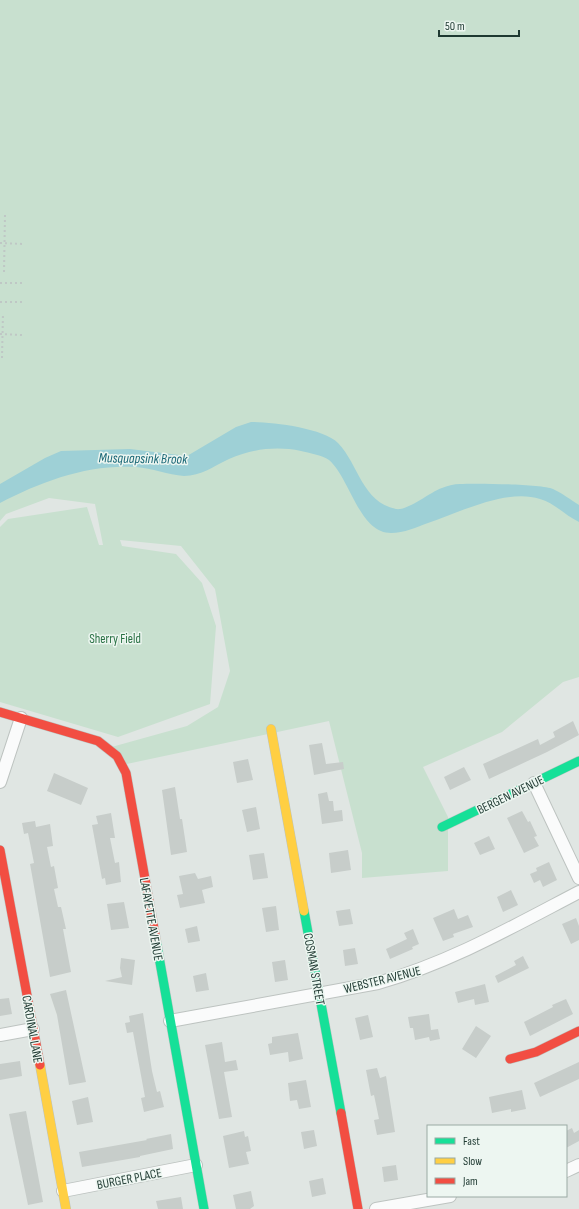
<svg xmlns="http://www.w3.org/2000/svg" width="579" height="1209" font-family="'Sofia Sans Condensed',sans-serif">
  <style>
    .green { fill: #c8e0cf }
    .water { fill: #9ed0d6 }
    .building { fill: #c7cdca }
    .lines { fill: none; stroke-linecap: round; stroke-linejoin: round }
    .street-casing { stroke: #bdc3c0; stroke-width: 14 }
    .fast-casing { stroke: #bcc4c1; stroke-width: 10 }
    .slow-casing { stroke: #bcc4c1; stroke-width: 10 }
    .jam-casing { stroke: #bcc4c1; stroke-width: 10 }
    .path { stroke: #bfc7c5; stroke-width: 2; stroke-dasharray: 2 3; stroke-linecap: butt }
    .street { stroke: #fafbfb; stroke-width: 12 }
    .fast { stroke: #16e098; stroke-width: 9 }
    .slow { stroke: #ffcf43; stroke-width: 9 }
    .jam { stroke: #f24e42; stroke-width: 9 }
    .labels { text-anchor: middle; stroke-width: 3; stroke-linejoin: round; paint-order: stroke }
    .park-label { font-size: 13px; fill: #287043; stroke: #edf6f1 }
    .street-label { font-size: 13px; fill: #1e3931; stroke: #edf6f1 }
    .water-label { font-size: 14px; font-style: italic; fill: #186675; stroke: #edf6f1 }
  </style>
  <rect width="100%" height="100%" fill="#e0e6e3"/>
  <path class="green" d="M 0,0 L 579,0 L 579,677 L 563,682 L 502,732 L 423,767 L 448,817 L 448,871 L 362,878 L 362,853 L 329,721 L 122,765 L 108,748 L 187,726 L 218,707 L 230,671 L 215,589 L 181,546 L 120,540 L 122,546 L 176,554 L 202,583 L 216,626 L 210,704 L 118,737 L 0,702 L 0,527 L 8,519 L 87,507 L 99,545 L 103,545 L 95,504 L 49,498 L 6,514 L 0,521 Z"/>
  <path class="water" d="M 251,422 C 272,422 323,428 338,443 C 359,465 362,502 396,509 C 408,511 430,492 442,488 C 447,486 454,484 460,484 C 475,483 541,484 553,489 C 562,493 571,500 579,505 L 579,522 C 566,516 553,502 540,499 C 507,488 460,512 428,523 C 417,527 404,533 391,533 C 359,533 350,478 329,460 C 322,455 309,453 301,451 C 276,446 252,449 229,459 C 214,466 201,476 184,476 C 168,475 152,468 136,467 C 88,464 42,481 0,503 L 0,484 L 45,458 L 61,451 L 130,449 L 187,456 L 236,427 Z"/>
  <path class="building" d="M 573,721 L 579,735 L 547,752 L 489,779 L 483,764 L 538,739 L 540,745 L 555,737 L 553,732 Z
    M 322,743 L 326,764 L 343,762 L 344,769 L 314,775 L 309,745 Z
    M 248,759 L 253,780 L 237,783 L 233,762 Z
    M 464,767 L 471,780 L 450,790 L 444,777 Z
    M 54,773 L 88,788 L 81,805 L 47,791 Z
    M 175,787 L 180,819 L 182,819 L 187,852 L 171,855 L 162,790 Z
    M 327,792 L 329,801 L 333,801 L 334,811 L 342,810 L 343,821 L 322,824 L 318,794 Z
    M 256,807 L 260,829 L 247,832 L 242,810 Z
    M 522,811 L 528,822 L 530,821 L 537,836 L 534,837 L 539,846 L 524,853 L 507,818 Z
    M 111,813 L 115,838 L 110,838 L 115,863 L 119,862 L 121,882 L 106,885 L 105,878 L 102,879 L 92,825 L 98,824 L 96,816 Z
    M 35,821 L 36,827 L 50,824 L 53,846 L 47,847 L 51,867 L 54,866 L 58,888 L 54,889 L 58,907 L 61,907 L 66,929 L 63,929 L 71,972 L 50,977 L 32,875 L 30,864 L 34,863 L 28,833 L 24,834 L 22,823 Z
    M 489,836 L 495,849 L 480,855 L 474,843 Z
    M 348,850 L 351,870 L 331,873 L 329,853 Z
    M 264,853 L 268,878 L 253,880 L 249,855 Z
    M 549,862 L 557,880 L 543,887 L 540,880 L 534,883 L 530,874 L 537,871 L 536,868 Z
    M 195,873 L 198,879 L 211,876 L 213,887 L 202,890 L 205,903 L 180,908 L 177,895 L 183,894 L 179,876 Z
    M 511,890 L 518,905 L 503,912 L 497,897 Z
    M 124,902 L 129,928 L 111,930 L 107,904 Z
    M 276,906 L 279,930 L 266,932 L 262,908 Z
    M 350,909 L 353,924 L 339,926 L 336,911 Z
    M 454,909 L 458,919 L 468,915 L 473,927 L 453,934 L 454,937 L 443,941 L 433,918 Z
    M 576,918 L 579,926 L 579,940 L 571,944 L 562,924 Z
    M 197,926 L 200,941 L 188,943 L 185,929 Z
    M 413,929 L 419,944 L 412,947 L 413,949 L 390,959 L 386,949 L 407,939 L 404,933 Z
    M 355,948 L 358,964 L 345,966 L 343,950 Z
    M 523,956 L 529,968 L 498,983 L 495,976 L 516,965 L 514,961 Z
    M 121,958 L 135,960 L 132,985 L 105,981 L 122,977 L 120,968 Z
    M 285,960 L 288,980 L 275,982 L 272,962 Z
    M 206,973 L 209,990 L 196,992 L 193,976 Z
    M 485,984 L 489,1002 L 475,1005 L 474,999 L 458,1003 L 455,992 Z
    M 66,990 L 86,1082 L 69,1085 L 57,1015 L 50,994 Z
    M 9,998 L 12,1014 L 0,1016 L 0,999 Z
    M 566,999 L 573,1014 L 530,1036 L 524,1022 L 553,1007 L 552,1005 Z
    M 143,1013 L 152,1071 L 157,1092 L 160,1091 L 164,1107 L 144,1112 L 141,1098 L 145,1097 L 133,1032 L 127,1033 L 125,1023 L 130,1022 L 129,1016 Z
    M 429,1014 L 431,1030 L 438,1029 L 440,1039 L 430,1041 L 429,1037 L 415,1040 L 413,1028 L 410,1028 L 408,1017 Z
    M 368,1015 L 373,1037 L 360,1040 L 355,1018 Z
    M 476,1026 L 491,1036 L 476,1058 L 462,1049 Z
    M 298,1033 L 303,1059 L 289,1062 L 288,1052 L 270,1055 L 268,1044 L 272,1043 L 272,1037 Z
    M 222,1042 L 225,1062 L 236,1060 L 238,1070 L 224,1072 L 232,1117 L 219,1119 L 205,1045 Z
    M 20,1061 L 22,1076 L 0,1080 L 0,1064 Z
    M 579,1062 L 579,1079 L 540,1097 L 534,1083 Z
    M 377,1068 L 380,1078 L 386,1076 L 395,1132 L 377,1135 L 374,1120 L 379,1119 L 374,1095 L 371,1096 L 366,1070 Z
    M 306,1080 L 311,1107 L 299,1109 L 297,1100 L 290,1101 L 288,1083 Z
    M 522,1090 L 526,1109 L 511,1112 L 511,1109 L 492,1113 L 489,1097 Z
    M 88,1097 L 93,1122 L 77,1125 L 72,1101 Z
    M 26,1111 L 43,1202 L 28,1205 L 9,1114 Z
    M 572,1128 L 574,1133 L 579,1130 L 579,1141 L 566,1148 L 566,1131 Z
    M 314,1130 L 317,1146 L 304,1149 L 301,1132 Z
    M 244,1131 L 245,1137 L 248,1136 L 251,1151 L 246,1152 L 249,1164 L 229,1168 L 223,1136 Z
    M 171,1134 L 173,1149 L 140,1156 L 140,1157 L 82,1167 L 79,1152 L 147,1140 L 146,1139 Z
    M 396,1165 L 398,1180 L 384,1182 L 382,1167 Z
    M 323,1178 L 326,1194 L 312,1197 L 309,1181 Z
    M 251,1191 L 254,1206 L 250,1209 L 236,1209 L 233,1195 Z
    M 181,1197 L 183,1209 L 158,1209 L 156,1201 Z"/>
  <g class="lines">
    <defs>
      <path id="street" d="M 0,782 L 21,718
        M 534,783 L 579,878
        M 170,1021 L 378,983 C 451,962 512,927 579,892
        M 0,1035 L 33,1029
        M 566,1171 L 579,1165
        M 63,1191 L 196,1165
        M 376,1209 L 450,1196"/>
      <path id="fast" d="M 442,827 L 579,761
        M 304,911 L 341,1113
        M 156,940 L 204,1209"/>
      <path id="slow" d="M 271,729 L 304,911
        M 40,1065 L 66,1209"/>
      <path id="jam" d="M 0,712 L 98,741 L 117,756 L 126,773 L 156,940
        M 0,850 L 40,1065
        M 510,1059 L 536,1052 L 579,1031
        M 341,1113 L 358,1209"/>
    </defs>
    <use href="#street" class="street-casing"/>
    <use href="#fast" class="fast-casing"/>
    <use href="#slow" class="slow-casing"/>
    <use href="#jam" class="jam-casing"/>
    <path class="path" d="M 0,243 L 24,244
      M 4,272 L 5,215
      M 0,283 L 23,283
      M 0,302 L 22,302
      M 0,334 L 22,335
      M 2,358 L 3,313"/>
    <use href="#street" class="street"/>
    <use href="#fast" class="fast"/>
    <use href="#slow" class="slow"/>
    <use href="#jam" class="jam"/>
  </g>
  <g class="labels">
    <g class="park-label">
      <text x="115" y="643">Sherry Field</text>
    </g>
    <g class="street-label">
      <text transform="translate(510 794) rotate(-26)" y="5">BERGEN AVENUE</text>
      <text transform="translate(152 919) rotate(80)" y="5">LAFAYETTE AVENUE</text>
      <text transform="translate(315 969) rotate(80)" y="5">COSMAN STREET</text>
      <text transform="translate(382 979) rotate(-14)" y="5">WEBSTER AVENUE</text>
      <text transform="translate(33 1029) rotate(80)" y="5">CARDINAL LANE</text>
      <text transform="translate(129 1178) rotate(-11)" y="5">BURGER PLACE</text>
    </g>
    <g class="water-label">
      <text transform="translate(143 458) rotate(1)" y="5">Musquapsink Brook</text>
    </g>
  </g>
  <rect x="427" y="1125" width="140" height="72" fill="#edf6f1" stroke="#9aaaa4"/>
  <rect x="435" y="1138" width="20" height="6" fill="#16e098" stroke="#9aaaa4"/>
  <text x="463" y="1145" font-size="12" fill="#1e3931">Fast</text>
  <rect x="435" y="1158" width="20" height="6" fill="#ffcf43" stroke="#9aaaa4"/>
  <text x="463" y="1165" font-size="12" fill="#1e3931">Slow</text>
  <rect x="435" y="1178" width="20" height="6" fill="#f24e42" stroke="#9aaaa4"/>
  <text x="463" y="1185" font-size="12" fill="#1e3931">Jam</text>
  <path d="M439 30v6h80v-6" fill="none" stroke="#1e3931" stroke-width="2"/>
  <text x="445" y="30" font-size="12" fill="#1e3931" stroke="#edf6f1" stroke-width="3" paint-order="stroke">50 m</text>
</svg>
